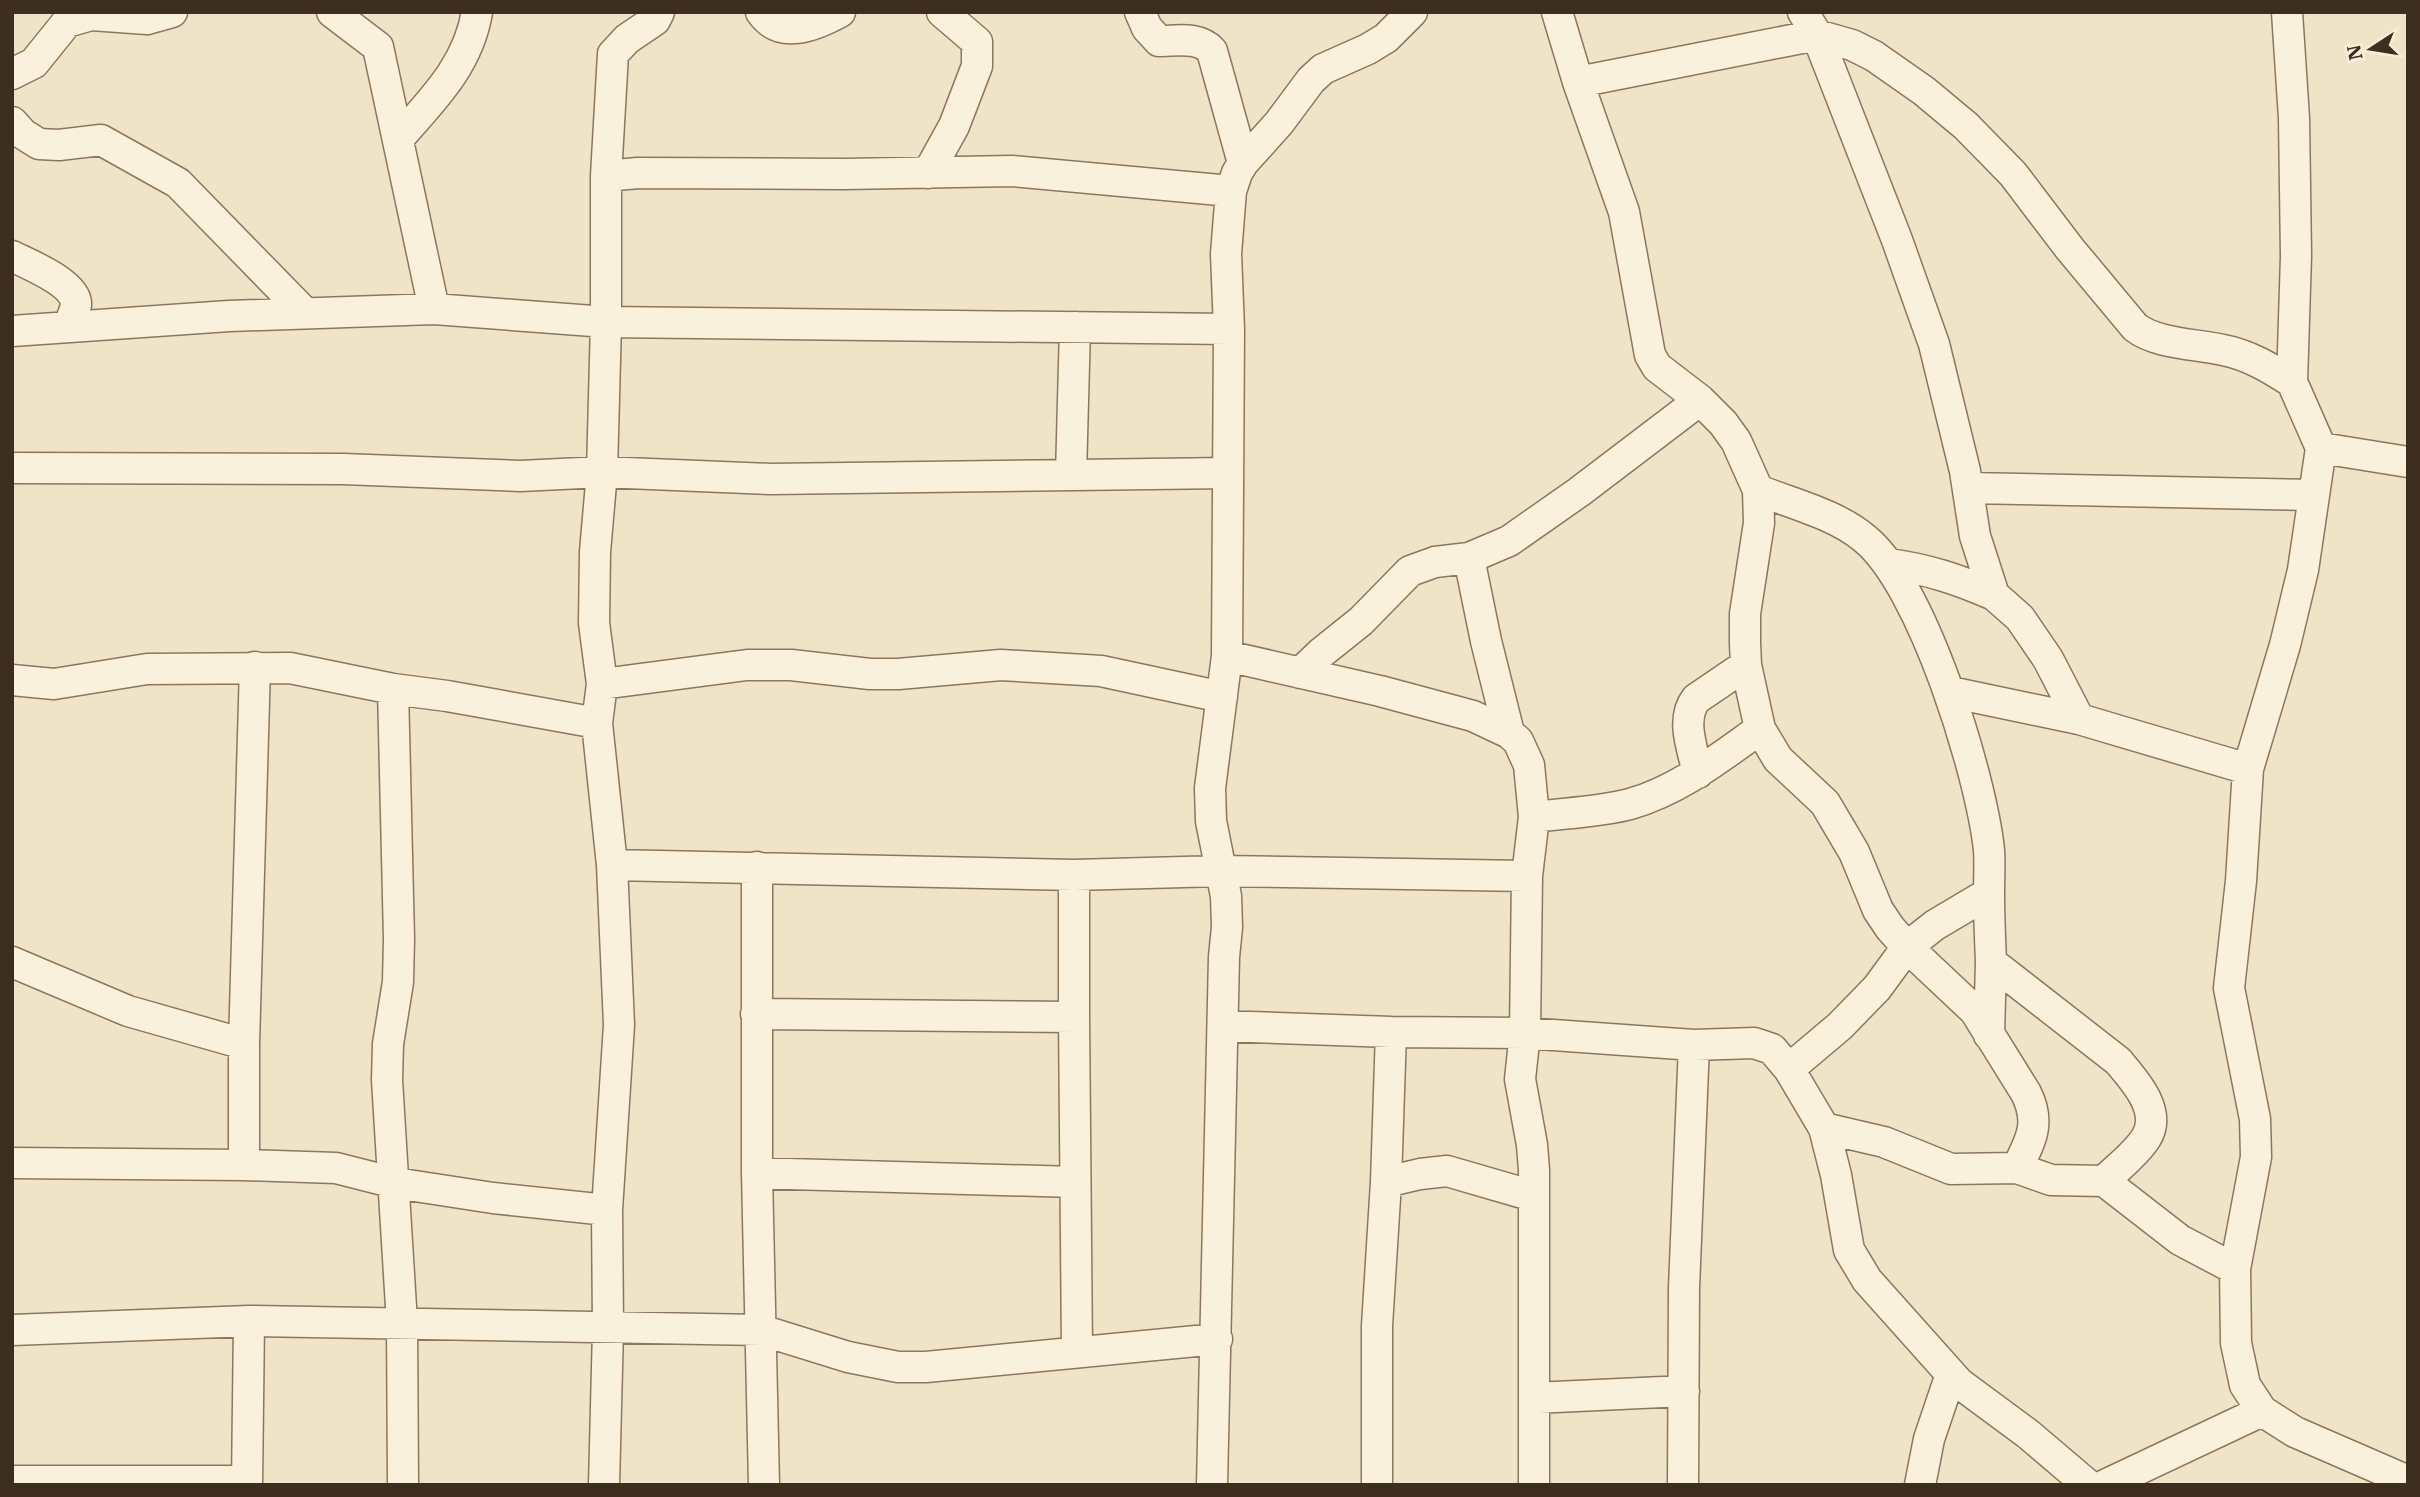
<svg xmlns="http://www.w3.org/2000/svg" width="2420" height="1497" font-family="'IBM Plex Serif',serif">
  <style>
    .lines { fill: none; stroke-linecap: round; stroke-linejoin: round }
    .minor-casing { stroke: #8d765c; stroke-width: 33 }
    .minor { stroke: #faf1dc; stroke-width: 30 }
  </style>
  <rect width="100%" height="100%" fill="#f0e4c8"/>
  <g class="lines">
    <defs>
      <path id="minor" d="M 332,12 L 378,47 L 434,309
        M 761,12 C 781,41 816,25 840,12
        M 1140,12 L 1147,28 L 1159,41 C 1177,41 1199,36 1212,51 L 1243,163
        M 1557,12 L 1578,82 L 1624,212 L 1650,355 L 1657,367 L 1700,400 L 1723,423 L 1736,441 L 1758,490 L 1759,523 L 1745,614 L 1745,643 L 1746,665 L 1760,729 L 1778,759 L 1825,803 L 1854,852 L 1878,910 L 1890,928 L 1907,947 L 1975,1011 L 2026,1093 C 2041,1123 2031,1140 2017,1168 L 2051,1180 L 2104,1181 L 2180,1240 L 2235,1269
        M 1803,12 L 1817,35 L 1897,240 L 1934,344 L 1965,471 L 1975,536 L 1994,595 L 2020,618 L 2048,659 L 2079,719 L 2248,769
        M 2287,12 L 2294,118 L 2296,256 L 2292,382 L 2321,448 L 2303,570 L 2285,645 L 2248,769 L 2241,881 L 2229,988 L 2255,1119 L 2256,1157 L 2235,1269 L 2236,1343 L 2245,1385 L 2262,1411 L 2295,1432 L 2408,1481
        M 12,74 L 34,63 L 67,22 L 91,15 L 147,19 L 172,12
        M 1578,82 L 1817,35 L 1852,45 L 1874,56 L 1924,91 L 1966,126 L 2013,174 L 2070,249 L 2135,327 C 2156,344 2197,344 2223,350 C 2249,355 2270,368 2292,382
        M 12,122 L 23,134 L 39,144 L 59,145 L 101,140 L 178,183 L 305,313
        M 398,139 C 432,100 468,66 477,12
        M 928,173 L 954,126 L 977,66 L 977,42 L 942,12
        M 606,176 L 613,54 L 627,39 L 655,20 L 659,12
        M 12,256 C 28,264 78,284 76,305 C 75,311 71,319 69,326
        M 12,331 L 229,316 L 434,309 L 606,322 L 1229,329
        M 2321,448 L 2408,462
        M 12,468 L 343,469 L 520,476 L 602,472 L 771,479 L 1228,473
        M 1071,475 L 1075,327
        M 1968,488 L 2314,495
        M 1758,490 C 1793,504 1835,514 1864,538 C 1923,585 1981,775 1989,850 C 1990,864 1989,879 1989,893 C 1989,916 1990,939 1991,962
        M 1469,558 L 1486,641 L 1509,733
        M 1888,564 C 1927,569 1957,579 1994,595
        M 1227,656 L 1380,691 L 1473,716 L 1509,733 L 1518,741 L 1529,765 L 1534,817 L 1527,876 L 1525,1033 L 1520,1079 L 1532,1145 L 1534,1170 L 1534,1485
        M 1300,673 L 1321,653 L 1361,621 L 1410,571 L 1435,562 L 1469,558 L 1509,541 L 1579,492 L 1700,400
        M 12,680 L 54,684 L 147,669 L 290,668 L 393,689 L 447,696 L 597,723
        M 602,684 L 747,665 L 791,665 L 870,674 L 898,674 L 1001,665 L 1101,671 L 1222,697
        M 393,689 L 399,939 L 398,982 L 388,1044 L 387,1080 L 402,1323 L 403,1485
        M 1950,692 L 2079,719
        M 1698,773 C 1693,750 1680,720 1696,699 L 1746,665
        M 1534,817 C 1566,813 1600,812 1630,804 C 1679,790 1719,758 1760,729
        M 612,865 L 1074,875 L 1220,871 L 1527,876
        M 757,867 L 757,1173 L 764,1485
        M 1074,875 L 1074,1017
        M 1989,893 L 1935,925 L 1907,947 L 1877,988 L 1840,1026 L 1789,1069 L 1824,1128 L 1836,1175 L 1849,1250 L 1867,1280 L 1959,1383 L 2028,1434 L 2088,1485
        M 12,962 L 128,1011 L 244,1044
        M 756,1014 L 1074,1017 L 1077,1352
        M 1223,1026 L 1391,1032 L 1525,1033 L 1694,1045 L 1754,1043 L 1772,1049 L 1789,1069
        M 1989,1035 L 1991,962 L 2118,1061 C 2134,1080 2163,1111 2146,1138 C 2136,1154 2117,1168 2104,1181
        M 1824,1128 L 1884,1142 L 1951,1169 L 2017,1168
        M 12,1163 L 244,1165 L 336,1168 L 395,1183 L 493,1198 L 607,1210
        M 244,1165 L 244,1044 L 255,667
        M 757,1173 L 1075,1182
        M 1386,1182 L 1420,1174 L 1447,1171 L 1533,1196
        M 12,1330 L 249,1321 L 761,1330 L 848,1357 L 898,1367 L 926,1367 L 1217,1339
        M 1534,1398 L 1684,1391
        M 12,1481 L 247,1481
        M 247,1485 L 249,1321
        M 604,1485 L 608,1329 L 607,1210 L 619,1025 L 612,865 L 597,723 L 602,684 L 594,623 L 595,552 L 602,472 L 606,322 L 606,176 L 638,173 L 844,174 L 1012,171 L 1231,191
        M 1212,1485 L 1224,957 L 1227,927 L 1226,896 L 1211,821 L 1210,788 L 1227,656 L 1229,329 L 1226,254 L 1231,191 L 1237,173 L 1243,163 L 1279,123 L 1311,80 L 1323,69 L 1368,49 L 1386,38 L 1412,12
        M 1377,1485 L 1377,1326 L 1386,1182 L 1391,1032
        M 1683,1485 L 1684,1288 L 1694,1045
        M 1920,1485 L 1929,1439 L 1951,1374
        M 2105,1485 L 2262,1411"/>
    </defs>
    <use href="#minor" class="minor-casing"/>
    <use href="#minor" class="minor"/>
  </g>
  <rect width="2420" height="1497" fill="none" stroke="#3d2e20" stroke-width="28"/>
  <g transform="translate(2371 49) rotate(258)" stroke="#f7eed8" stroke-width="5" paint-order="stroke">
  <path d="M0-5L12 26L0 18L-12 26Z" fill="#3d2e20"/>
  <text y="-10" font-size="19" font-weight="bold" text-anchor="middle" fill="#3d2e20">N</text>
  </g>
</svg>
